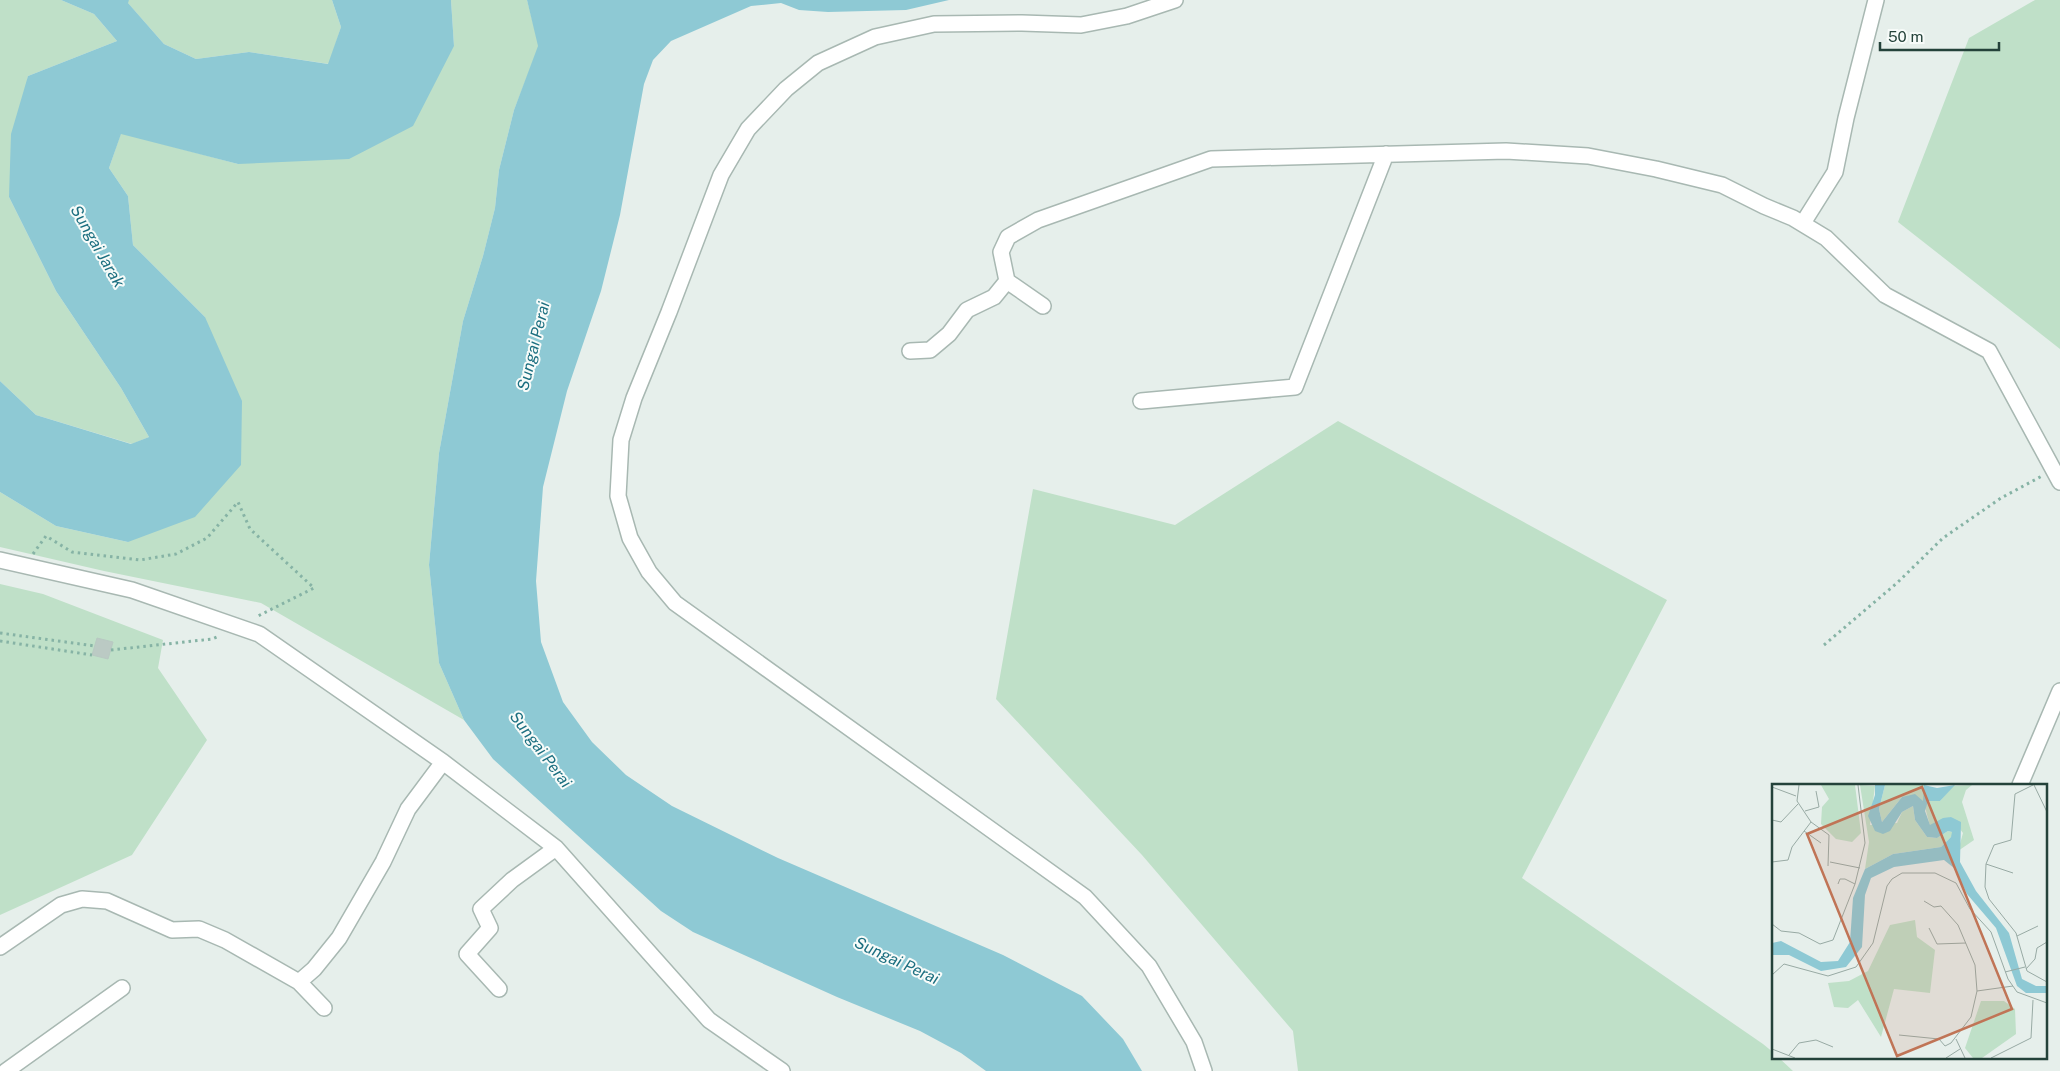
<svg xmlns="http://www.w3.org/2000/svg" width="2060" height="1071" font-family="'Public Sans',sans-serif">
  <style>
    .green { fill: #bfe0c8 }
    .water { fill: #8ec9d4 }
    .building { fill: #bbcac4; stroke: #b8c9c2 }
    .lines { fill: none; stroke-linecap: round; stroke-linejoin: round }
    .minor-casing { stroke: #a8b8b2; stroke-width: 18 }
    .path { stroke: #86b3a5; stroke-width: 3; stroke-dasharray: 2.5 4; stroke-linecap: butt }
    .minor { stroke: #fff; stroke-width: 15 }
    .labels { text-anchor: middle; stroke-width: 4; stroke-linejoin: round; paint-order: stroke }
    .water-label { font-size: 16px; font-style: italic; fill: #1c6f80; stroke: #f7fbf9 }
    .inset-road { fill: none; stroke: #98aaa4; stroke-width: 1 }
    .view { fill: #c07456; fill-opacity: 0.15; stroke: #c07456; stroke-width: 2.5 }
    .inset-edge { fill: none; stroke: #24423a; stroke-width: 2.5 }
  </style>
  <rect width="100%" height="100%" fill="#e6efeb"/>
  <path class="green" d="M 0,0 L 61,0 L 94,14 L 117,41 L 28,76 L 9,197 L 56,291 L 121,388 L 149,437 L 132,444 L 36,415 L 0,381 Z
    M 129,0 L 332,0 L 341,27 L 329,64 L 249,52 L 196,59 L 164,44 L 127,2 Z
    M 451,0 L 527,0 L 539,46 L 514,110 L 499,170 L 495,208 L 483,256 L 463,321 L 439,453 L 429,565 L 439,663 L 464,720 L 261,603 L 104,571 L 0,547 L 0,492 L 56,526 L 128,542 L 205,317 L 133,245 L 128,196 L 109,168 L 121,133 L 238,164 L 454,46 Z
    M 2035,0 L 2060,0 L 2060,349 L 1898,222 L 1969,38 Z
    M 1338,421 L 1667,600 L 1522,878 L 1763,1044 L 1774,1053 L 1774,1057 L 1778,1057 L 1793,1071 L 1298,1071 L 1293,1031 L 1142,855 L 996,699 L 1033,489 L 1175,525 Z
    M 0,584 L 43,594 L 163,640 L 158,668 L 207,740 L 132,855 L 0,915 Z"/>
  <path class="water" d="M 61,0 L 129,0 L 128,3 L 164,44 L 196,59 L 249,52 L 328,64 L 341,27 L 332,0 L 451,0 L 454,46 L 413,126 L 349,159 L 238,164 L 121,134 L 109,168 L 128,196 L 133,245 L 205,317 L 242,401 L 241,465 L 195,517 L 128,542 L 56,526 L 0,492 L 0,381 L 36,415 L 131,444 L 149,437 L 121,388 L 56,291 L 9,197 L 11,134 L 28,76 L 117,41 L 94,14 Z
    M 527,0 L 949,0 L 906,10 L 828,12 L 799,10 L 781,3 L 751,6 L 671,41 L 653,60 L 644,84 L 620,215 L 601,291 L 567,391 L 543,487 L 536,581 L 541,642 L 563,702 L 592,742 L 626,775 L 672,806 L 778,858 L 1003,955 L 1082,996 L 1123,1039 L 1142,1071 L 986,1071 L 961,1053 L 920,1031 L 837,997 L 693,932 L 661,911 L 493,759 L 464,720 L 439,663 L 429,565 L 439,453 L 463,321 L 483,256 L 495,208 L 499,170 L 514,110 L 538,46 Z"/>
  <path class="building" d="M 97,638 L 113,642 L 108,659 L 92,655 Z"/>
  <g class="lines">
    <defs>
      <path id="minor" d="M 1175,0 L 1127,16 L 1081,25 L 1022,23 L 934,24 L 875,37 L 818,63 L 786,89 L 748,129 L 721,175 L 669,312 L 634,398 L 621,440 L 618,496 L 630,538 L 649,572 L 675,603 L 1085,897 L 1149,966 L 1194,1042 L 1204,1071
        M 1803,223 L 1835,172 L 1846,118 L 1876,0
        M 1043,306 L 1007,281 L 1001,252 L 1008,237 L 1038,220 L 1211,159 L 1506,151 L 1588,156 L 1656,169 L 1722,185 L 1764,206 L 1793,218 L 1826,238 L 1885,295 L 1989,351 L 2060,482
        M 910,351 L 930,350 L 949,334 L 967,310 L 994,297 L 1007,281
        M 1141,401 L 1295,387 L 1386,154
        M 0,560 L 132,590 L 259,634 L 443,762 L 556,848 L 709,1020 L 782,1071
        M 2020,785 L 2060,691
        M 0,947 L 61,905 L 82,899 L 107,901 L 172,930 L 199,929 L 225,940 L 299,982 L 324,1008
        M 299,982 L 314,969 L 339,938 L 383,862 L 408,809 L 443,762
        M 499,989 L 467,954 L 490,928 L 481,909 L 512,880 L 556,848
        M 6,1071 L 122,988"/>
    </defs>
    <use href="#minor" class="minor-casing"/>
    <path class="path" d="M 33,554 L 46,536 L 72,552 L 140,560 L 176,554 L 207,538 L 238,502 L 250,529 L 314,588 L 256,617
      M 0,633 L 95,646
      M 0,641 L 92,655
      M 1824,645 L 1897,583 L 1943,538 L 2001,498 L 2042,476
      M 111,650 L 212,639 L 219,636"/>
    <use href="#minor" class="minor"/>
  </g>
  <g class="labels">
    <g class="water-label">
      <text transform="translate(98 246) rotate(60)" y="6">Sungai Jarak</text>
      <text transform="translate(533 346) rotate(-76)" y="6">Sungai Perai</text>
      <text transform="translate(541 749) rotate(53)" y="6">Sungai Perai</text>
      <text transform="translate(897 960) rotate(25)" y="6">Sungai Perai</text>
    </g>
  </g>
  <g transform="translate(1772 784)">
    <rect width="275" height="275" fill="#e6efeb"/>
    <path d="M 49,1 L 83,1 L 89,49 L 80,58 L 64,55 L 49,40 L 50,23 L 57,15 ZM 88,1 L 103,2 L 98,41 L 125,39 L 130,28 L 141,22 L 143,36 L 155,53 L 165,54 L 176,47 L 180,48 L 180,52 L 169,63 L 121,70 L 93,85 L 97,58 ZM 113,1 L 152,1 L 153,14 L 151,18 L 130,13 L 110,38 L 107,25 ZM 200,1 L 194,6 L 190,18 L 202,56 L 186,67 L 191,49 L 179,33 L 158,42 L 153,23 L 156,17 L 168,17 L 181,2 ZM 143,136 L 145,153 L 163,166 L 158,209 L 122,205 L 109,253 L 86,216 L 76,224 L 62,223 L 56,199 L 77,197 L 96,187 L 118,141 ZM 209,217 L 232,217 L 243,225 L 244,250 L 210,274 L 201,274 L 193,264 Z" fill="#bfe0c8"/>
    <path d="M 103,1 L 113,1 L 107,25 L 110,38 L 130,13 L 143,10 L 151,17 L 152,1 L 165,4 L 183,1 L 168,17 L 156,17 L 153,27 L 158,41 L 171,34 L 179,33 L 189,38 L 188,78 L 204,107 L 237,149 L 250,195 L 264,202 L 275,202 L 275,209 L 254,209 L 245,202 L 224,144 L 195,110 L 182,84 L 172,76 L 122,83 L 99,94 L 93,111 L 90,163 L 74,183 L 49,187 L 17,171 L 0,171 L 0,159 L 9,157 L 49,178 L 66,177 L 78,158 L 81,114 L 93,85 L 121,70 L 169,63 L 179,53 L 180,48 L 176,47 L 165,54 L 155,53 L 143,36 L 141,22 L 130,28 L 118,47 L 111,50 L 103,47 L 96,32 L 103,11 Z" fill="#8ec9d4"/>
    <path class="inset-road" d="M 261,1 L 243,10 L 239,56 L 222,61 L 214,80 L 213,103 L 217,115 L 244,149 L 255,187 L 275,198M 262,1 L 275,28M 0,3 L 24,12M 33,27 L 47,23 L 44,7M 0,36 L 9,38 L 26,20M 39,38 L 57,51 L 56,82M 32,47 L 49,59M 0,78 L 16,76 L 20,63 L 39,38 L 25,17 L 27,1M 58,78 L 88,84M 214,80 L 241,89M 66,100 L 68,95 L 73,95 L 83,100M 0,140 L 9,147 L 27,149 L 48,160 L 61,156 L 83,100 L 93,59 L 86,1M 157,144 L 165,160 L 194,159M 245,152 L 266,142M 254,185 L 263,175 L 265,164 L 275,158M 233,188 L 253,183M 0,191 L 12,180 L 56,192 L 84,183 L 101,159 L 115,102 L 120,95 L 130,89 L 163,89 L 184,99 L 198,125 L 219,148 L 236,195 L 245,208 L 275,219M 205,207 L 241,202M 127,251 L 167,255 L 173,262 L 179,259 L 199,233 L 205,207 L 203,181 L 186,141 L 169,122 L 162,123 L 152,117M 184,255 L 193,274M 0,265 L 23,274M 17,271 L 27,259 L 44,256 L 61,263M 174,274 L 188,265M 219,274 L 259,254 L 261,216"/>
    <path class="view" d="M 150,3 L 240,225 L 125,272 L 35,50 Z"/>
    <rect width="275" height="275" class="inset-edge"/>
  </g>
  <path d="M1880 42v8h119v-8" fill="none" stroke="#24423a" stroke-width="2.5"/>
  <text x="1888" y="42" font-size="15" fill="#24423a" stroke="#f7fbf9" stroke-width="4" paint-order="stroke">50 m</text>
</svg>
